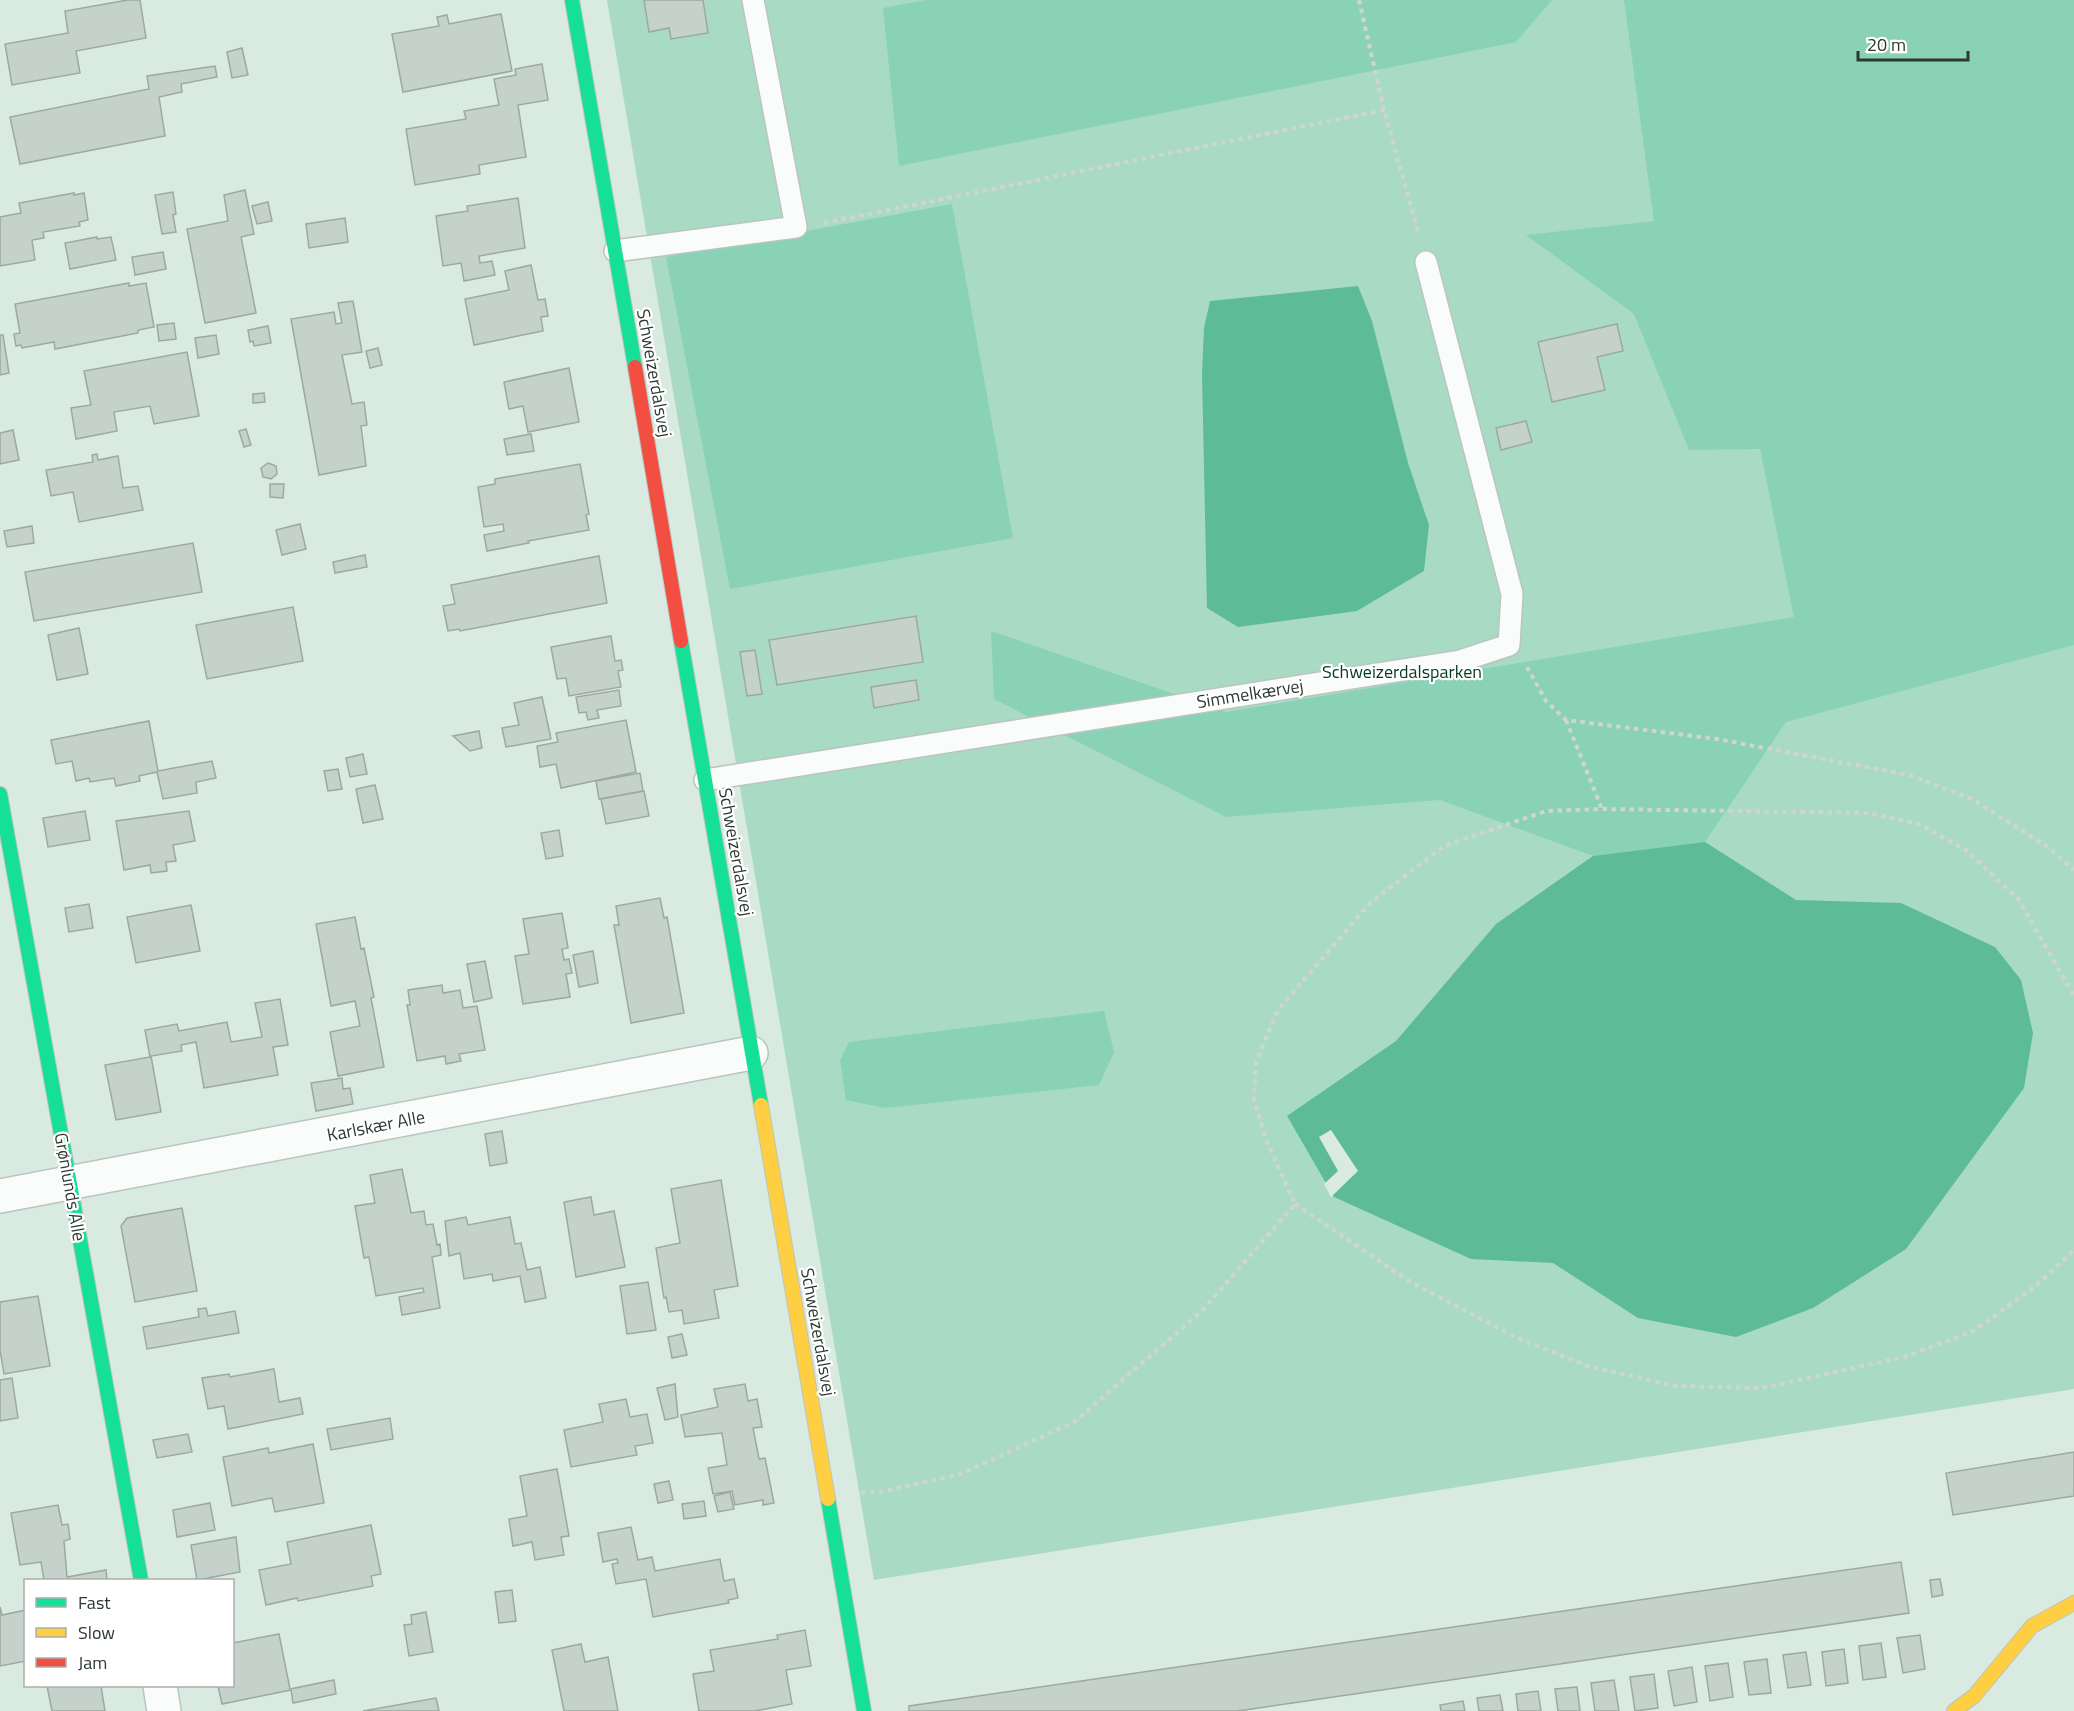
<svg xmlns="http://www.w3.org/2000/svg" width="2074" height="1711" font-family="'Titillium Web',sans-serif">
  <style>
    .green { fill: #a9dbc4 }
    .forest { fill: #89d2b5 }
    .water { fill: #5dbb99 }
    .pier { fill: #d9eae1 }
    .building { fill: #c5d1cb; stroke: #9ca9a2; stroke-width: 1.5 }
    .lines { fill: none; stroke-linecap: round; stroke-linejoin: round }
    .lane-casing { stroke: #b9c5bf; stroke-width: 24 }
    .street-casing { stroke: #b9c5bf; stroke-width: 36 }
    .fast-casing { stroke: #b9c5bf; stroke-width: 16 }
    .slow-casing { stroke: #b9c5bf; stroke-width: 16 }
    .jam-casing { stroke: #b9c5bf; stroke-width: 16 }
    .path { stroke: #d0d5d3; stroke-width: 4; stroke-dasharray: 4.5 4.5; stroke-linecap: butt }
    .lane { stroke: #f9fcfa; stroke-width: 21 }
    .street { stroke: #f9fcfa; stroke-width: 33 }
    .fast { stroke: #16e098; stroke-width: 14 }
    .slow { stroke: #ffcf43; stroke-width: 14 }
    .jam { stroke: #f24e42; stroke-width: 14 }
    .labels { text-anchor: middle; stroke-width: 4.5; stroke-linejoin: round; paint-order: stroke }
    .street-label { font-size: 18px; fill: #2d3833; stroke: #fff }
    .park-label { font-size: 18px; fill: #043a27; stroke: #fff }
  </style>
  <rect width="100%" height="100%" fill="#d9eae1"/>
  <path class="green" d="M 607,0 L 2074,0 L 2074,1389 L 874,1580 Z"/>
  <path class="forest" d="M 926,0 L 1552,0 L 1516,42 L 899,166 L 883,8 Z
    M 1624,0 L 2074,0 L 2074,645 L 1786,722 L 1705,842 L 1593,856 L 1440,800 L 1226,817 L 994,699 L 991,631 L 1226,712 L 1794,617 L 1760,449 L 1689,450 L 1634,314 L 1526,235 L 1654,221 Z
    M 952,204 L 1013,538 L 730,589 L 666,257 Z
    M 1104,1011 L 1114,1052 L 1099,1085 L 885,1108 L 846,1100 L 840,1060 L 849,1042 Z"/>
  <path class="water" d="M 1358,286 L 1372,321 L 1408,463 L 1429,525 L 1424,571 L 1357,611 L 1238,627 L 1207,608 L 1202,374 L 1204,328 L 1210,301 Z
    M 1705,842 L 1796,900 L 1901,903 L 1995,947 L 2021,980 L 2033,1033 L 2024,1088 L 1906,1249 L 1813,1308 L 1736,1337 L 1638,1318 L 1553,1263 L 1471,1259 L 1334,1197 L 1287,1116 L 1396,1041 L 1496,924 L 1593,856 Z"/>
  <path class="pier" d="M 1331,1130 L 1358,1171 L 1331,1197 L 1324,1184 L 1338,1171 L 1319,1137 Z"/>
  <path class="building" d="M 128,0 L 140,0 L 146,38 L 76,51 L 80,73 L 12,85 L 5,44 L 68,33 L 65,11 Z
    M 644,0 L 703,0 L 708,33 L 671,39 L 669,28 L 649,32 Z
    M 501,14 L 512,71 L 403,92 L 392,34 L 439,26 L 437,17 L 447,15 L 449,24 Z
    M 242,48 L 248,75 L 232,78 L 227,52 Z
    M 542,64 L 548,100 L 518,105 L 526,157 L 479,165 L 480,174 L 415,185 L 406,129 L 466,119 L 464,111 L 499,105 L 494,79 L 516,75 L 515,69 Z
    M 215,66 L 217,77 L 181,84 L 182,92 L 159,97 L 165,136 L 20,164 L 10,117 L 149,89 L 147,76 Z
    M 245,190 L 254,234 L 241,237 L 256,313 L 205,323 L 187,229 L 228,221 L 224,195 Z
    M 173,192 L 176,214 L 173,215 L 176,232 L 162,234 L 155,195 Z
    M 74,193 L 74,195 L 84,193 L 88,220 L 79,222 L 80,226 L 43,232 L 44,238 L 32,240 L 35,260 L 0,266 L 0,217 L 21,213 L 19,203 Z
    M 518,198 L 525,248 L 479,256 L 480,263 L 492,261 L 495,275 L 464,281 L 461,263 L 443,266 L 436,216 L 468,211 L 467,206 Z
    M 268,202 L 272,221 L 257,224 L 252,206 Z
    M 345,218 L 348,242 L 309,248 L 306,224 Z
    M 97,237 L 97,239 L 111,237 L 116,260 L 70,269 L 65,243 Z
    M 163,252 L 166,269 L 135,275 L 132,257 Z
    M 531,265 L 538,300 L 545,299 L 548,316 L 541,317 L 543,331 L 474,345 L 465,299 L 509,290 L 505,271 Z
    M 129,283 L 129,286 L 146,283 L 154,327 L 138,330 L 138,333 L 55,349 L 54,342 L 22,348 L 21,345 L 16,346 L 14,334 L 20,333 L 15,304 Z
    M 353,301 L 362,352 L 342,355 L 352,404 L 364,402 L 367,425 L 361,426 L 366,466 L 319,475 L 291,319 L 334,312 L 336,324 L 342,323 L 338,303 Z
    M 174,323 L 176,339 L 159,341 L 157,325 Z
    M 1617,324 L 1623,351 L 1597,357 L 1605,390 L 1552,402 L 1538,342 Z
    M 268,326 L 271,343 L 254,346 L 253,341 L 250,342 L 248,330 Z
    M 0,335 L 3,335 L 9,373 L 0,375 Z
    M 216,335 L 219,354 L 198,358 L 195,338 Z
    M 378,348 L 382,365 L 370,368 L 366,351 Z
    M 187,352 L 199,416 L 154,424 L 150,406 L 114,412 L 117,431 L 76,439 L 71,408 L 91,405 L 84,371 Z
    M 569,368 L 579,422 L 528,432 L 523,406 L 509,409 L 504,382 Z
    M 264,393 L 265,402 L 253,403 L 253,394 Z
    M 1526,421 L 1532,442 L 1501,450 L 1496,428 Z
    M 246,429 L 251,445 L 244,447 L 239,431 Z
    M 13,430 L 19,460 L 0,464 L 0,433 Z
    M 531,434 L 534,451 L 507,455 L 504,439 Z
    M 97,454 L 98,460 L 118,456 L 123,488 L 138,486 L 143,510 L 79,522 L 73,492 L 51,496 L 46,470 L 93,462 L 92,455 Z
    M 268,463 L 276,466 L 277,474 L 271,479 L 263,477 L 261,468 Z
    M 580,464 L 589,514 L 586,515 L 589,530 L 528,541 L 529,543 L 487,551 L 484,535 L 504,531 L 503,524 L 484,527 L 478,487 L 495,484 L 495,479 Z
    M 270,484 L 284,484 L 283,498 L 270,497 Z
    M 300,524 L 306,549 L 282,555 L 276,530 Z
    M 32,526 L 34,543 L 7,547 L 4,531 Z
    M 193,543 L 202,592 L 34,621 L 25,572 Z
    M 365,555 L 367,567 L 335,573 L 333,562 Z
    M 599,556 L 607,603 L 460,631 L 459,629 L 448,631 L 443,606 L 455,604 L 451,585 Z
    M 293,607 L 303,661 L 207,679 L 196,625 Z
    M 916,616 L 923,662 L 777,685 L 769,640 Z
    M 79,628 L 88,674 L 57,680 L 48,635 Z
    M 611,636 L 615,661 L 621,660 L 623,670 L 618,671 L 621,687 L 569,696 L 566,678 L 557,679 L 551,647 Z
    M 755,650 L 762,694 L 747,696 L 740,652 Z
    M 916,680 L 919,700 L 874,708 L 871,687 Z
    M 619,690 L 621,706 L 597,710 L 599,718 L 588,720 L 586,712 L 579,713 L 576,697 Z
    M 542,697 L 551,739 L 506,747 L 502,728 L 519,725 L 514,703 Z
    M 626,720 L 636,772 L 561,788 L 556,764 L 540,767 L 537,746 L 558,742 L 556,733 Z
    M 149,721 L 158,771 L 212,761 L 216,778 L 196,782 L 197,793 L 163,799 L 157,772 L 139,776 L 140,781 L 116,786 L 114,778 L 90,782 L 89,778 L 76,781 L 72,761 L 56,764 L 51,740 Z
    M 479,731 L 482,748 L 470,751 L 453,736 Z
    M 363,754 L 367,774 L 350,777 L 346,758 Z
    M 338,769 L 342,789 L 328,791 L 324,771 Z
    M 640,773 L 643,791 L 599,799 L 596,781 Z
    M 375,785 L 383,819 L 363,823 L 356,789 Z
    M 644,791 L 649,816 L 606,824 L 601,799 Z
    M 85,811 L 90,840 L 48,847 L 43,818 Z
    M 189,811 L 195,841 L 173,845 L 176,861 L 166,862 L 167,871 L 151,873 L 150,865 L 124,870 L 116,821 Z
    M 559,830 L 563,856 L 546,859 L 541,833 Z
    M 660,898 L 664,918 L 667,917 L 684,1013 L 631,1023 L 614,925 L 619,925 L 616,906 Z
    M 89,904 L 93,928 L 69,932 L 65,908 Z
    M 191,905 L 200,951 L 136,963 L 127,917 Z
    M 562,913 L 568,948 L 562,949 L 564,960 L 569,959 L 572,973 L 566,974 L 570,997 L 523,1004 L 515,956 L 529,954 L 523,919 Z
    M 355,917 L 361,949 L 364,948 L 374,997 L 371,998 L 384,1067 L 338,1076 L 330,1032 L 360,1026 L 355,1001 L 331,1006 L 316,924 Z
    M 593,951 L 598,983 L 579,987 L 573,955 Z
    M 485,961 L 492,998 L 474,1002 L 467,964 Z
    M 442,985 L 443,993 L 460,990 L 463,1008 L 477,1006 L 485,1050 L 459,1054 L 461,1061 L 446,1064 L 445,1056 L 417,1061 L 407,1005 L 410,1005 L 408,990 Z
    M 280,999 L 288,1045 L 273,1047 L 278,1075 L 204,1088 L 196,1042 L 181,1045 L 182,1051 L 151,1056 L 161,1112 L 116,1120 L 105,1065 L 150,1057 L 145,1030 L 177,1024 L 179,1031 L 227,1022 L 231,1042 L 262,1037 L 255,1003 Z
    M 342,1078 L 343,1089 L 350,1088 L 353,1104 L 316,1111 L 311,1083 Z
    M 502,1131 L 507,1163 L 490,1166 L 485,1134 Z
    M 402,1169 L 411,1213 L 424,1211 L 426,1225 L 433,1224 L 437,1245 L 440,1244 L 441,1255 L 432,1257 L 440,1308 L 402,1315 L 399,1297 L 424,1292 L 423,1288 L 376,1296 L 369,1257 L 364,1258 L 355,1206 L 375,1203 L 370,1175 Z
    M 721,1180 L 738,1286 L 714,1290 L 719,1318 L 684,1324 L 682,1310 L 669,1312 L 666,1297 L 664,1298 L 656,1248 L 680,1243 L 671,1189 Z
    M 591,1197 L 594,1215 L 614,1211 L 625,1267 L 576,1277 L 564,1202 Z
    M 182,1208 L 197,1291 L 135,1302 L 121,1226 L 127,1218 Z
    M 466,1217 L 468,1225 L 510,1217 L 515,1244 L 521,1243 L 527,1270 L 540,1267 L 546,1298 L 525,1302 L 520,1276 L 493,1281 L 492,1274 L 464,1279 L 460,1253 L 449,1256 L 445,1221 Z
    M 648,1282 L 656,1330 L 627,1334 L 620,1286 Z
    M 38,1296 L 50,1366 L 4,1374 L 0,1350 L 0,1302 Z
    M 206,1308 L 208,1316 L 235,1311 L 239,1333 L 147,1349 L 143,1327 L 199,1317 L 198,1309 Z
    M 682,1334 L 687,1355 L 672,1358 L 668,1337 Z
    M 274,1369 L 279,1402 L 300,1398 L 303,1414 L 228,1429 L 224,1406 L 208,1409 L 202,1378 L 229,1374 L 230,1377 Z
    M 12,1378 L 18,1418 L 0,1421 L 0,1380 Z
    M 675,1384 L 678,1417 L 665,1420 L 657,1388 Z
    M 745,1384 L 748,1401 L 757,1399 L 762,1427 L 753,1428 L 759,1459 L 765,1458 L 774,1503 L 763,1505 L 763,1500 L 735,1505 L 732,1491 L 713,1494 L 708,1468 L 727,1465 L 722,1433 L 685,1437 L 681,1415 L 718,1407 L 714,1389 Z
    M 626,1399 L 630,1417 L 647,1414 L 653,1443 L 635,1446 L 637,1455 L 571,1467 L 564,1430 L 603,1422 L 599,1404 Z
    M 390,1418 L 393,1439 L 331,1450 L 327,1429 Z
    M 188,1434 L 192,1452 L 157,1458 L 153,1440 Z
    M 313,1444 L 324,1503 L 275,1512 L 272,1498 L 232,1506 L 223,1457 L 268,1448 L 269,1453 Z
    M 2074,1452 L 2074,1496 L 1953,1515 L 1946,1473 Z
    M 557,1469 L 569,1536 L 561,1537 L 564,1555 L 535,1560 L 532,1542 L 513,1546 L 509,1519 L 527,1516 L 520,1476 Z
    M 669,1481 L 673,1500 L 658,1503 L 654,1484 Z
    M 730,1492 L 734,1509 L 718,1512 L 714,1496 Z
    M 704,1501 L 706,1516 L 684,1519 L 682,1504 Z
    M 210,1503 L 215,1530 L 177,1537 L 173,1510 Z
    M 58,1505 L 62,1525 L 68,1524 L 70,1539 L 64,1541 L 67,1577 L 106,1570 L 107,1580 L 44,1580 L 41,1562 L 20,1565 L 11,1513 Z
    M 371,1525 L 381,1574 L 371,1576 L 373,1586 L 298,1601 L 297,1598 L 266,1605 L 259,1570 L 291,1564 L 287,1542 Z
    M 631,1527 L 638,1560 L 652,1557 L 655,1571 L 720,1559 L 724,1581 L 734,1579 L 738,1598 L 728,1600 L 729,1603 L 653,1617 L 646,1579 L 616,1584 L 612,1564 L 618,1563 L 617,1559 L 603,1562 L 598,1533 Z
    M 236,1537 L 240,1572 L 197,1580 L 191,1545 Z
    M 1901,1562 L 1909,1613 L 1238,1711 L 909,1711 L 909,1706 Z
    M 1940,1579 L 1943,1595 L 1932,1597 L 1930,1580 Z
    M 512,1590 L 516,1621 L 499,1623 L 495,1592 Z
    M 0,1607 L 2,1615 L 26,1610 L 26,1661 L 0,1666 Z
    M 426,1612 L 433,1652 L 409,1656 L 404,1625 L 412,1624 L 411,1615 Z
    M 805,1630 L 811,1666 L 786,1670 L 792,1704 L 755,1711 L 699,1711 L 693,1674 L 714,1671 L 710,1650 L 778,1639 L 777,1635 Z
    M 279,1634 L 290,1689 L 334,1680 L 336,1694 L 293,1703 L 291,1690 L 222,1704 L 218,1686 L 232,1686 L 232,1643 Z
    M 1920,1635 L 1925,1669 L 1903,1673 L 1897,1638 Z
    M 1881,1643 L 1886,1677 L 1863,1680 L 1859,1646 Z
    M 581,1644 L 585,1662 L 608,1657 L 618,1711 L 564,1711 L 552,1650 Z
    M 1844,1649 L 1848,1683 L 1826,1686 L 1822,1652 Z
    M 1806,1652 L 1811,1685 L 1788,1688 L 1783,1655 Z
    M 1767,1659 L 1771,1693 L 1749,1695 L 1744,1662 Z
    M 1728,1663 L 1733,1697 L 1710,1701 L 1705,1666 Z
    M 1692,1667 L 1697,1702 L 1674,1706 L 1668,1671 Z
    M 1654,1674 L 1658,1708 L 1635,1711 L 1630,1677 Z
    M 1614,1680 L 1619,1711 L 1595,1711 L 1591,1683 Z
    M 47,1686 L 101,1686 L 105,1711 L 52,1711 Z
    M 1577,1687 L 1580,1711 L 1558,1711 L 1555,1689 Z
    M 1538,1691 L 1541,1711 L 1518,1711 L 1516,1694 Z
    M 1500,1695 L 1503,1711 L 1479,1711 L 1477,1698 Z
    M 436,1698 L 439,1711 L 363,1711 Z
    M 1463,1701 L 1465,1711 L 1441,1711 L 1440,1705 Z"/>
  <g class="lines">
    <defs>
      <path id="lane" d="M 615,251 L 796,227 L 753,0
        M 705,780 L 1460,661 L 1509,645 L 1512,594 L 1426,262"/>
      <path id="street" d="M 0,1196 L 751,1053
        M 160,1686 L 164,1711"/>
      <path id="fast" d="M 572,0 L 635,367
        M 681,641 L 761,1105
        M 0,794 L 141,1580
        M 828,1499 L 864,1711"/>
      <path id="slow" d="M 761,1105 L 828,1499
        M 1954,1711 L 1974,1696 L 2032,1626 L 2074,1603"/>
      <path id="jam" d="M 635,367 L 681,641"/>
    </defs>
    <use href="#lane" class="lane-casing"/>
    <use href="#street" class="street-casing"/>
    <use href="#fast" class="fast-casing"/>
    <use href="#slow" class="slow-casing"/>
    <use href="#jam" class="jam-casing"/>
    <path class="path" d="M 1359,0 L 1384,110 L 1419,235
      M 824,223 L 1384,110
      M 1527,667 L 1546,701 L 1566,720 L 1717,739 L 1909,775 L 1972,799 L 2048,847 L 2074,870
      M 1566,720 L 1602,809
      M 1295,1204 L 1409,1281 L 1517,1338 L 1588,1366 L 1675,1386 L 1762,1388 L 1904,1357 L 1974,1331 L 2038,1284 L 2074,1250
      M 861,1493 L 880,1492 L 961,1474 L 1074,1422 L 1201,1312 L 1295,1204 L 1266,1140 L 1254,1099 L 1256,1062 L 1278,1010 L 1370,903 L 1444,846 L 1546,811 L 1602,809 L 1868,813 L 1919,824 L 1966,850 L 2019,900 L 2074,996"/>
    <use href="#lane" class="lane"/>
    <use href="#street" class="street"/>
    <use href="#fast" class="fast"/>
    <use href="#slow" class="slow"/>
    <use href="#jam" class="jam"/>
  </g>
  <g class="labels">
    <g class="street-label">
      <text transform="translate(654 373) rotate(80)" y="6">Schweizerdalsvej</text>
      <text transform="translate(1250 694) rotate(-9)" y="6">Simmelkærvej</text>
      <text transform="translate(736 852) rotate(80)" y="6">Schweizerdalsvej</text>
      <text transform="translate(376 1126) rotate(-11)" y="6">Karlskær Alle</text>
      <text transform="translate(70 1187) rotate(80)" y="6">Grønlunds Alle</text>
      <text transform="translate(818 1332) rotate(80)" y="6">Schweizerdalsvej</text>
    </g>
    <g class="park-label">
      <text x="1402" y="678">Schweizerdalsparken</text>
    </g>
  </g>
  <rect x="24" y="1579" width="210" height="108" fill="#ffffff" stroke="#abafad" stroke-width="1.5"/>
  <rect x="36" y="1598" width="30" height="9" fill="#16e098" stroke="#abafad" stroke-width="1.5"/>
  <text x="78" y="1609" font-size="18" fill="#2d3833">Fast</text>
  <rect x="36" y="1628" width="30" height="9" fill="#ffcf43" stroke="#abafad" stroke-width="1.5"/>
  <text x="78" y="1639" font-size="18" fill="#2d3833">Slow</text>
  <rect x="36" y="1658" width="30" height="9" fill="#f24e42" stroke="#abafad" stroke-width="1.5"/>
  <text x="78" y="1669" font-size="18" fill="#2d3833">Jam</text>
  <path d="M1858 51v9h110v-9" fill="none" stroke="#2d3833" stroke-width="3"/>
  <text x="1867" y="51" font-size="18" fill="#2d3833" stroke="#ffffff" stroke-width="4.5" paint-order="stroke">20 m</text>
</svg>
